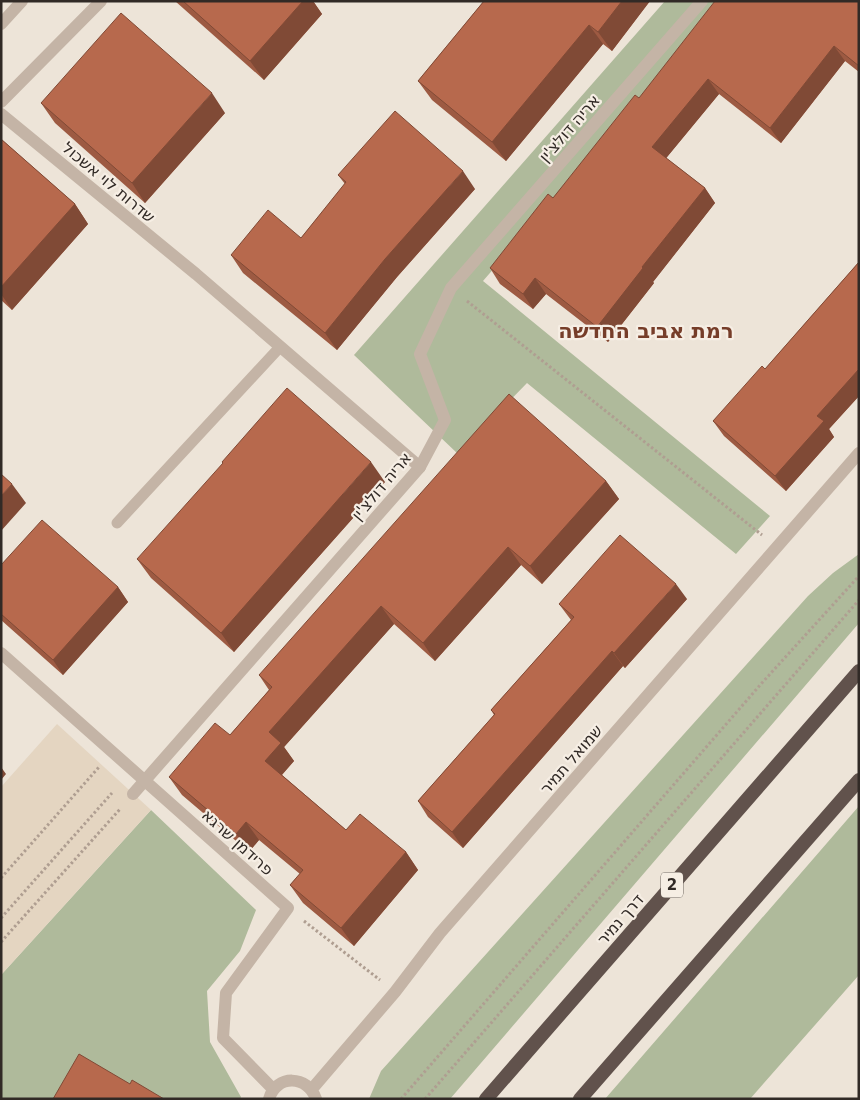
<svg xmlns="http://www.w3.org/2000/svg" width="860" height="1100" font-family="'DejaVu Sans',Heebo,sans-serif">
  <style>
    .green { fill: #afba9b }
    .plaza { fill: #e4d5c1 }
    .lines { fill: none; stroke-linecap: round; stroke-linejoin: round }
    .path { stroke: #af9e91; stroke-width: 3; stroke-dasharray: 2.5 2.5; stroke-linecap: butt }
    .service { stroke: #c4b4a6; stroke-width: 11 }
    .pedestrian { stroke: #c4b4a6; stroke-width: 12 }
    .minor { stroke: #c4b4a6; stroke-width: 12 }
    .tertiary { stroke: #c4b4a6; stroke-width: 12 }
    .trunk { stroke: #61524c; stroke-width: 14 }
    .wall { fill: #9d5a42 }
    .shaded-wall { fill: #804a36 }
    .building { fill: #b7694d; stroke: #804a36 }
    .labels { text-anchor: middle; stroke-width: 4.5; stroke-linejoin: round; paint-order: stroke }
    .shield { fill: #f6eee4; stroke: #6c655f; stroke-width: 1 }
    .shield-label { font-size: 15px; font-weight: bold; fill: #312a26 }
    .street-label { font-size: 16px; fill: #312a26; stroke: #f6eee4 }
    .district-label { font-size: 21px; font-weight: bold; fill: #763d29; stroke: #f6eee4 }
  </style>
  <rect width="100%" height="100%" fill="#ede4d8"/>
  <path class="green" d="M 665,1 L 725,1 L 483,281 L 770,516 L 736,554 L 527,383 L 458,454 L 354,355 Z
    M 859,554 L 859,623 L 450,1099 L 369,1099 L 381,1071 L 808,596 L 833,573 Z
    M 859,806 L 859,975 L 750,1099 L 605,1099 Z
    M 151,810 L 256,910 L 240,951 L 207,991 L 210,1042 L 241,1097 L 240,1099 L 1,1099 L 1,975 Z"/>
  <path class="plaza" d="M 57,724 L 151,810 L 1,975 L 1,787 Z"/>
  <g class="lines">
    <path class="path" d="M 467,301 L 762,535
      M 1,878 L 99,767
      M 1,918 L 112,793
      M 304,921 L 380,980
      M 1,942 L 121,808
      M 401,1099 L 761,684 L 859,576
      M 425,1099 L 859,600"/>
    <path class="service" d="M 117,523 L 280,347"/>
    <path class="pedestrian" d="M 133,794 L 420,467 L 445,420 L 420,354 L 451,288 L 702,1"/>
    <path class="minor" d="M 1,102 L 101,1
      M 1,114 L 196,274 L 420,467
      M 1,653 L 288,908 L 226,993 L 223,1038 L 273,1089
      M 312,1089 L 395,992 L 440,933 L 859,453
      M 269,1099 C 276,1074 308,1075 316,1099"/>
    <path class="tertiary" d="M 1,24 L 22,1"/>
    <path class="trunk" d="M 486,1099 L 859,671
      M 580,1099 L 859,780"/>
  </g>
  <path class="wall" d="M 175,1 L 313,1 L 322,14 L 264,80 Z
    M 484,1 L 650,1 L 612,51 L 603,44 L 506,161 L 432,100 L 418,81 Z
    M 859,1 L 859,72 L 845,61 L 781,143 L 719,94 L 666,158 L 705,188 L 715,203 L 653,282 L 654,283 L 608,342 L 546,294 L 533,309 L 500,284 L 490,268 L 553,198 L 639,98 Z
    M 41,103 L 225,113 L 145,203 L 55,123 Z
    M 1,139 L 75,204 L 88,224 L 12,310 L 1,300 Z
    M 338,175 L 475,189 L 397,277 L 337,350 L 243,273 L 231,255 L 301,238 L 345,184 Z
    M 859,262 L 859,396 L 829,429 L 834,437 L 786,491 L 724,436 L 713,421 L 765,369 Z
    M 606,481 L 619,499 L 542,584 L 521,565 L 435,661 L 394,624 L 284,747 L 294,761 L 282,775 L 346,830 L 406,852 L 418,870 L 354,946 L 303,903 L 290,885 L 300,874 L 259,840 L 249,852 L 182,795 L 169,777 L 230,735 L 269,690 L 259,675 Z
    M 385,482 L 234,652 L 151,578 L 137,559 Z
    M 1,565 L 118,587 L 128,602 L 63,675 L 1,620 Z
    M 687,599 L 625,668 L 623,666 L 463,848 L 428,817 L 418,801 L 494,715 L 491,710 L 571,620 L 559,604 Z"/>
  <path class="shaded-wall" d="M 303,1 L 313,1 L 322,14 L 264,80 L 250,61 Z
    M 622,1 L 650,1 L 612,51 L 598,32 Z
    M 589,25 L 603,44 L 506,161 L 492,142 Z
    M 834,46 L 845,61 L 781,143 L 770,128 Z
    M 708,79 L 719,94 L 663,162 L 652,147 Z
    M 212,93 L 225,113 L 145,203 L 132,183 Z
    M 463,171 L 475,189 L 397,277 L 337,350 L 325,333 L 385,259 Z
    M 705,188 L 715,203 L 653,282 L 654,283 L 608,342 L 597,327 L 642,267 Z
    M 75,204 L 88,224 L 12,310 L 1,294 L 1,287 Z
    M 535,278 L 546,294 L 533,309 L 523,294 Z
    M 859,369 L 859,396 L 829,429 L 834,437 L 786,491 L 775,476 L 817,416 Z
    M 371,462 L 385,482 L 234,652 L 221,633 Z
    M 606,481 L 619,499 L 542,584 L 530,566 Z
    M 12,484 L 26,503 L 1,531 L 1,496 Z
    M 508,547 L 521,565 L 435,661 L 423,643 Z
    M 676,584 L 687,599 L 625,668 L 614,653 Z
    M 118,587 L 128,602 L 63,675 L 53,660 Z
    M 381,606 L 394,624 L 284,747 L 294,761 L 278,779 L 265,761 L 269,732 Z
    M 612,651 L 623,666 L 463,848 L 452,832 Z
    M 1,767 L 6,774 L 1,780 Z
    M 246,822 L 259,840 L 249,852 L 236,834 Z
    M 406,852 L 418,870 L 354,946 L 341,928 Z"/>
  <path class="building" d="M 183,1 L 303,1 L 250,61 Z
    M 484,1 L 622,1 L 598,32 L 589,25 L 492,142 L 418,81 Z
    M 715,1 L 859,1 L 859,66 L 834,46 L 770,128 L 708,79 L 652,147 L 705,188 L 642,267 L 643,268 L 597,327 L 535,278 L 523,294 L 490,268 L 548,194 L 553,198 L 635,95 L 639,98 Z
    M 121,13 L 212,93 L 132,183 L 41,103 Z
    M 395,111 L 463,171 L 385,259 L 325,333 L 231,255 L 268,210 L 301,238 L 346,182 L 338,175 Z
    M 1,139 L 75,204 L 1,287 Z
    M 859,262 L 859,369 L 817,416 L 824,421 L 775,476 L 713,421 L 762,366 L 765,369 Z
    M 287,388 L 371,462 L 221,633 L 137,559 L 223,463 L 222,462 Z
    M 509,394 L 606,481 L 530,566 L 508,547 L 423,643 L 381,606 L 269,732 L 281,743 L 265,761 L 346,830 L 360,814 L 406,852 L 341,928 L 290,885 L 303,870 L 246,822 L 236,834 L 169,777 L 215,723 L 230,735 L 272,687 L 259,675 Z
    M 1,474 L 12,484 L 1,496 Z
    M 42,520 L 118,587 L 53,660 L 1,614 L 1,565 Z
    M 620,535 L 676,584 L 614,653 L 612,651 L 452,832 L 418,801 L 495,714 L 491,710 L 574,617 L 559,604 Z
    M 79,1054 L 130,1084 L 132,1080 L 164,1099 L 53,1099 Z"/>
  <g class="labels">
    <rect class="shield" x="661" y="872.5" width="22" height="25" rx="4"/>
    <g class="shield-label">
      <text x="672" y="890">2</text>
    </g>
    <g class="street-label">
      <text transform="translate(569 128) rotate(-49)" y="6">אריה דולצ'ין</text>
      <text transform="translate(109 182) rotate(40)" y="6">שדרות לוי אשכול</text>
      <text transform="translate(381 486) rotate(-50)" y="6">אריה דולצ'ין</text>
      <text transform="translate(571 759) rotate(-49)" y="6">שמואל תמיר</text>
      <text transform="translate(238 842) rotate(42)" y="6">פרידמן שרגא</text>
      <text transform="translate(620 919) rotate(-49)" y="6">דרך נמיר</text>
    </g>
    <g class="district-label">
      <text x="646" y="338">רמת אביב החדשה</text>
    </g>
  </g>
  <rect width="860" height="1100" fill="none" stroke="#312a26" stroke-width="5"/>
</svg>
